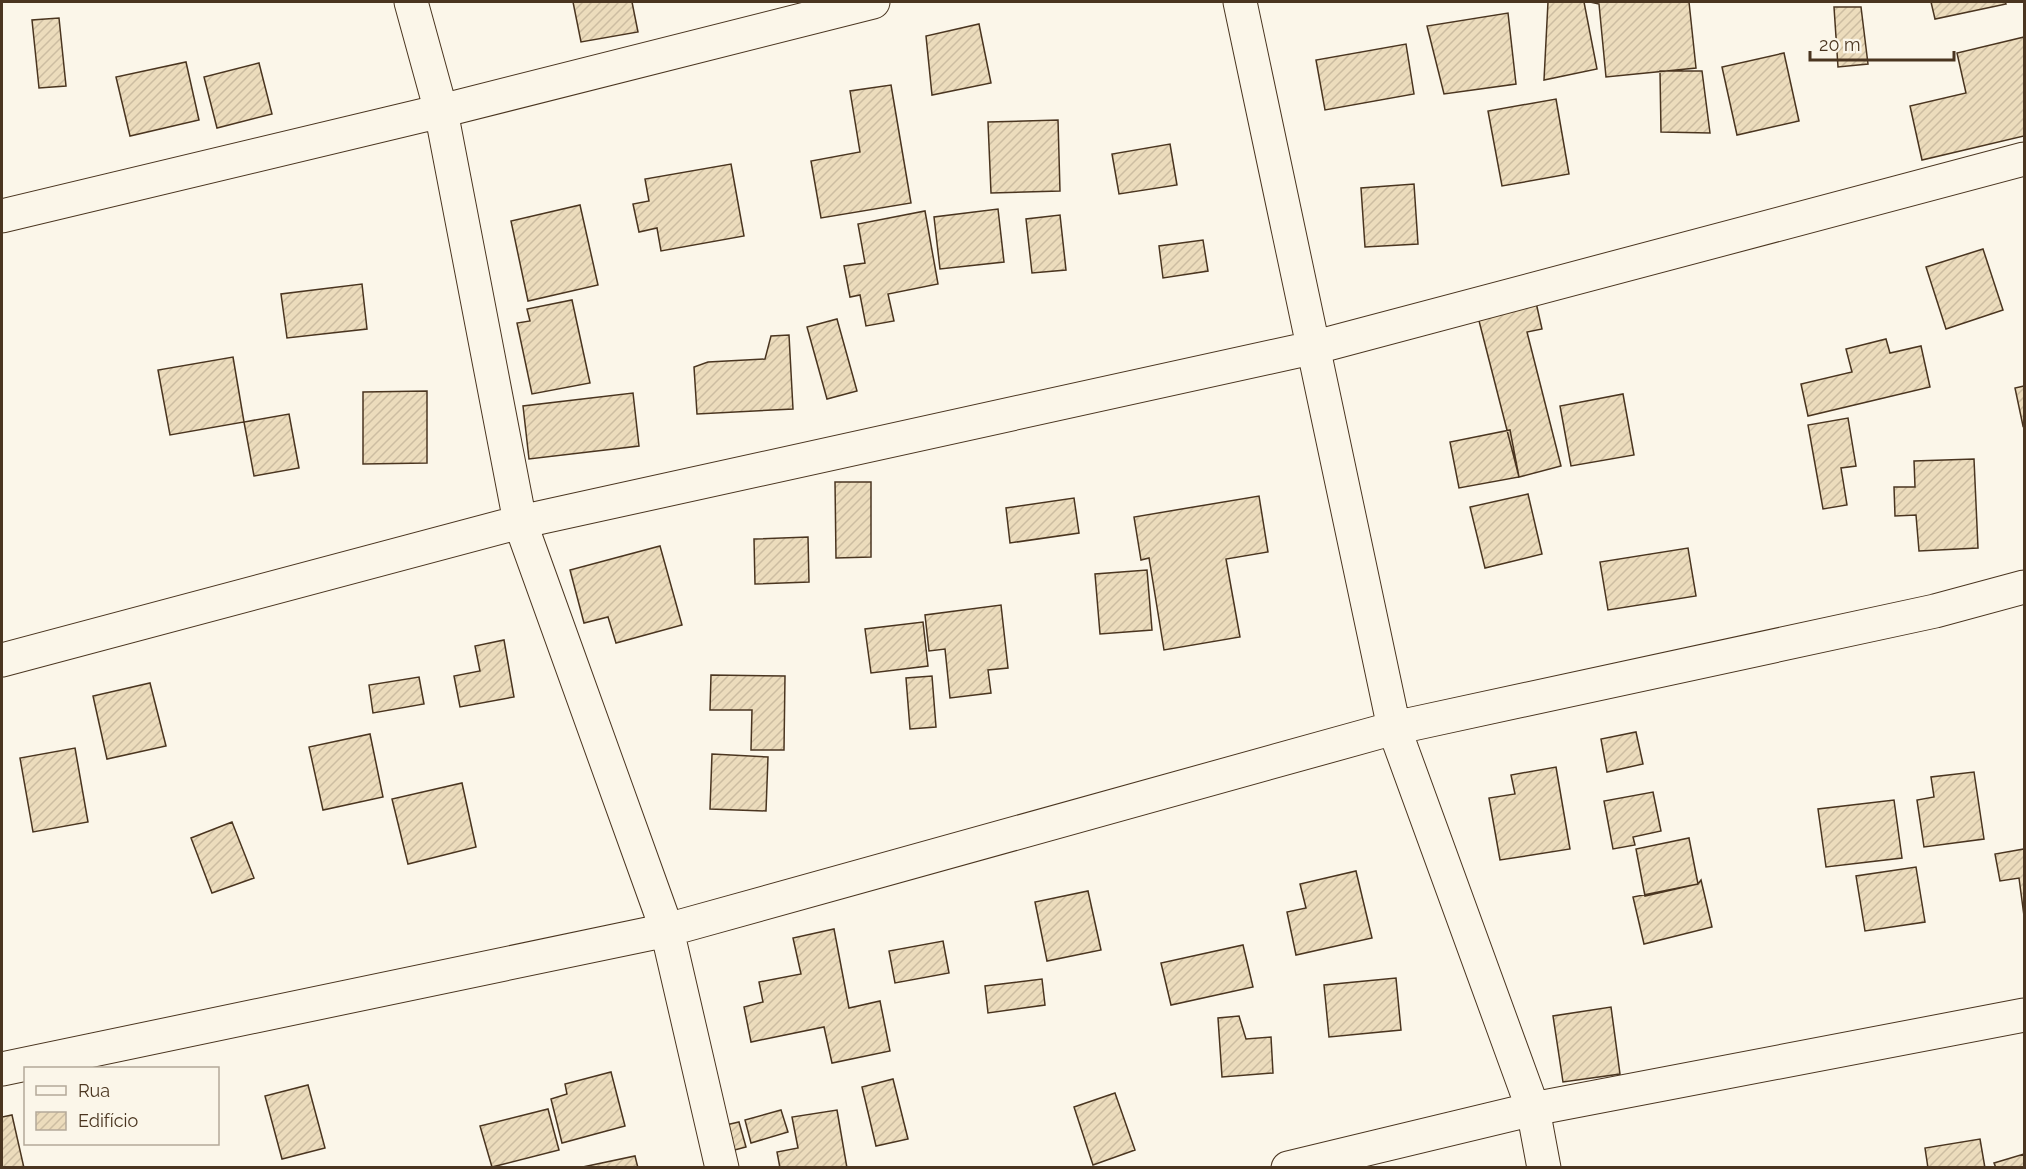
<svg xmlns="http://www.w3.org/2000/svg" width="2026" height="1169" font-family="Raleway,sans-serif">
  <style>
    .building { fill: url(#building-hatch); stroke: #4a3520; stroke-width: 1.5 }
    .lines { fill: none; stroke-linecap: round; stroke-linejoin: round }
    .minor-casing { stroke: #4a3520; stroke-width: 35 }
    .minor { stroke: #fbf6e9; stroke-width: 33 }
  </style>
  <defs>
    <pattern id="building-hatch" width="6" height="6" patternUnits="userSpaceOnUse" patternTransform="scale(1.5)"><rect width="6" height="6" fill="#ecdcbc"/><path d="M-1 1l2-2M0 6l6-6M5 7l2-2" fill="none" stroke="#ccbda1"/></pattern>
  </defs>
  <rect width="100%" height="100%" fill="#fbf6e9"/>
  <path class="building" d="M 573,2 L 632,2 L 638,32 L 581,42 Z
    M 1548,2 L 1584,2 L 1597,69 L 1544,80 Z
    M 1590,2 L 1689,2 L 1696,68 L 1606,77 L 1599,4 Z
    M 1931,2 L 2005,2 L 2006,4 L 1935,19 Z
    M 1834,7 L 1861,7 L 1868,64 L 1838,67 Z
    M 1508,13 L 1516,84 L 1444,94 L 1427,26 Z
    M 59,18 L 66,86 L 39,88 L 32,20 Z
    M 979,24 L 991,83 L 932,95 L 926,36 Z
    M 2024,37 L 2024,136 L 1922,160 L 1910,106 L 1966,93 L 1957,53 Z
    M 1406,44 L 1414,94 L 1325,110 L 1316,60 Z
    M 1784,53 L 1799,121 L 1737,135 L 1722,67 Z
    M 186,62 L 199,120 L 130,136 L 116,77 Z
    M 259,63 L 272,114 L 217,128 L 204,77 Z
    M 1660,71 L 1702,71 L 1710,133 L 1661,132 Z
    M 891,85 L 911,203 L 821,218 L 811,161 L 860,152 L 850,91 Z
    M 1556,99 L 1569,174 L 1502,186 L 1488,111 Z
    M 1058,120 L 1060,191 L 991,193 L 988,122 Z
    M 1170,144 L 1177,185 L 1119,194 L 1112,154 Z
    M 731,164 L 744,236 L 661,251 L 657,228 L 639,232 L 633,204 L 649,201 L 645,179 Z
    M 1414,184 L 1418,244 L 1365,247 L 1361,188 Z
    M 580,205 L 598,285 L 528,301 L 511,221 Z
    M 998,209 L 1004,262 L 940,269 L 934,217 Z
    M 925,211 L 938,284 L 888,294 L 894,321 L 866,326 L 860,295 L 850,297 L 844,266 L 865,263 L 858,224 Z
    M 1060,215 L 1066,270 L 1032,273 L 1026,219 Z
    M 1203,240 L 1208,271 L 1163,278 L 1159,246 Z
    M 1983,249 L 2003,310 L 1946,329 L 1926,267 Z
    M 362,284 L 367,329 L 287,338 L 281,294 Z
    M 1535,298 L 1542,329 L 1527,332 L 1561,466 L 1519,477 L 1477,313 Z
    M 572,300 L 590,383 L 532,394 L 517,323 L 530,321 L 527,309 Z
    M 837,319 L 857,391 L 827,399 L 807,327 Z
    M 789,335 L 793,409 L 697,414 L 694,367 L 708,362 L 765,359 L 771,336 Z
    M 1886,339 L 1890,353 L 1921,346 L 1930,387 L 1808,416 L 1801,384 L 1852,372 L 1846,349 Z
    M 233,357 L 244,422 L 170,435 L 158,370 Z
    M 2024,386 L 2024,425 L 2023,426 L 2015,388 Z
    M 427,391 L 427,463 L 363,464 L 363,392 Z
    M 633,393 L 639,446 L 529,459 L 523,406 Z
    M 1623,394 L 1634,455 L 1571,466 L 1560,406 Z
    M 289,414 L 299,468 L 254,476 L 244,422 Z
    M 1848,418 L 1856,466 L 1841,468 L 1847,505 L 1823,509 L 1808,425 Z
    M 1510,430 L 1519,477 L 1459,488 L 1450,442 Z
    M 1974,459 L 1978,548 L 1919,551 L 1916,515 L 1895,516 L 1894,487 L 1915,487 L 1914,461 Z
    M 835,482 L 871,482 L 871,557 L 836,558 Z
    M 1528,494 L 1542,554 L 1485,568 L 1470,507 Z
    M 1259,496 L 1268,552 L 1226,559 L 1240,637 L 1164,650 L 1149,558 L 1141,560 L 1134,517 Z
    M 1074,498 L 1079,533 L 1010,543 L 1006,508 Z
    M 808,537 L 809,582 L 755,584 L 754,539 Z
    M 660,546 L 682,625 L 616,643 L 608,617 L 584,623 L 570,570 Z
    M 1688,548 L 1696,596 L 1608,610 L 1600,562 Z
    M 1147,570 L 1152,630 L 1100,634 L 1095,574 Z
    M 1001,605 L 1008,668 L 988,670 L 991,693 L 950,698 L 945,649 L 929,651 L 925,615 Z
    M 923,622 L 928,666 L 871,673 L 865,629 Z
    M 504,640 L 514,697 L 460,707 L 454,676 L 480,671 L 475,646 Z
    M 711,675 L 785,676 L 784,750 L 751,750 L 752,710 L 710,710 Z
    M 932,676 L 936,727 L 910,729 L 906,678 Z
    M 419,677 L 424,704 L 373,713 L 369,685 Z
    M 150,683 L 166,746 L 107,759 L 93,696 Z
    M 1636,732 L 1643,764 L 1607,772 L 1601,739 Z
    M 370,734 L 383,797 L 323,810 L 309,747 Z
    M 75,748 L 88,822 L 33,832 L 20,758 Z
    M 712,754 L 768,757 L 766,811 L 710,809 Z
    M 1556,767 L 1570,849 L 1500,860 L 1489,798 L 1515,794 L 1511,775 Z
    M 1974,772 L 1984,839 L 1924,847 L 1917,800 L 1934,797 L 1931,777 Z
    M 462,783 L 476,847 L 408,864 L 392,799 Z
    M 1653,792 L 1661,831 L 1633,837 L 1635,845 L 1613,849 L 1604,801 Z
    M 1894,800 L 1902,858 L 1826,867 L 1818,809 Z
    M 232,822 L 254,878 L 212,893 L 191,838 Z
    M 1689,838 L 1698,884 L 1645,896 L 1636,849 Z
    M 2024,849 L 2024,916 L 2019,878 L 2000,881 L 1995,854 Z
    M 1916,867 L 1925,922 L 1865,931 L 1856,876 Z
    M 1356,871 L 1372,938 L 1296,955 L 1287,912 L 1306,908 L 1300,884 Z
    M 1701,880 L 1712,927 L 1644,944 L 1633,897 L 1698,884 Z
    M 1088,891 L 1101,950 L 1047,961 L 1035,902 Z
    M 834,929 L 849,1008 L 880,1001 L 890,1051 L 832,1063 L 824,1027 L 751,1042 L 744,1007 L 763,1002 L 759,982 L 801,974 L 793,938 Z
    M 943,941 L 949,973 L 895,983 L 889,951 Z
    M 1243,945 L 1253,987 L 1171,1005 L 1161,963 Z
    M 1396,978 L 1401,1030 L 1329,1037 L 1324,985 Z
    M 1042,979 L 1045,1005 L 988,1013 L 985,986 Z
    M 1611,1007 L 1620,1074 L 1563,1082 L 1553,1016 Z
    M 1239,1016 L 1246,1039 L 1271,1037 L 1273,1073 L 1222,1077 L 1218,1018 Z
    M 611,1072 L 625,1126 L 562,1143 L 551,1099 L 567,1094 L 565,1084 Z
    M 893,1079 L 908,1139 L 876,1146 L 862,1087 Z
    M 308,1085 L 325,1148 L 282,1159 L 265,1096 Z
    M 1115,1093 L 1135,1150 L 1093,1165 L 1074,1107 Z
    M 548,1109 L 559,1150 L 492,1167 L 480,1126 Z
    M 781,1110 L 788,1132 L 751,1143 L 745,1120 Z
    M 837,1110 L 847,1168 L 780,1168 L 777,1152 L 798,1148 L 792,1117 Z
    M 12,1115 L 24,1168 L 2,1168 L 2,1117 Z
    M 739,1122 L 746,1147 L 723,1153 L 717,1127 Z
    M 1980,1139 L 1985,1168 L 1928,1168 L 1925,1148 Z
    M 2024,1154 L 2024,1168 L 1996,1168 L 1994,1163 Z
    M 635,1156 L 638,1168 L 578,1168 Z"/>
  <g class="lines">
    <defs>
      <path id="minor" d="M 411,2 L 441,111 L 520,522 L 667,930 L 722,1168
        M 1240,2 L 1394,728 L 1533,1109 L 1544,1168
        M 2,216 L 441,111 L 873,2
        M 2,660 L 520,522 L 1316,347 L 2024,159
        M 2,1069 L 667,930 L 1394,728 L 1935,611 L 2024,587
        M 1288,1168 L 1533,1109 L 2024,1015"/>
    </defs>
    <use href="#minor" class="minor-casing"/>
    <use href="#minor" class="minor"/>
  </g>
  <rect width="2026" height="1169" fill="none" stroke="#4a3520" stroke-width="6"/>
  <rect x="24" y="1067" width="195" height="78" fill="#fbf6e9" stroke="#b4a999" stroke-width="1.5"/>
  <rect x="36" y="1086" width="30" height="9" fill="#fbf6e9" stroke="#b4a999" stroke-width="1.5"/>
  <text x="78" y="1097" font-size="18" fill="#4a3520">Rua</text>
  <rect x="36" y="1112" width="30" height="18" fill="url(#building-hatch)" stroke="#b4a999" stroke-width="1.5"/>
  <text x="78" y="1127" font-size="18" fill="#4a3520">Edifício</text>
  <path d="M1810 51v9h144v-9" fill="none" stroke="#4a3520" stroke-width="3"/>
  <text x="1819" y="51" font-size="18" fill="#4a3520" stroke="#fbf6e9" stroke-width="4.5" paint-order="stroke">20 m</text>
</svg>
